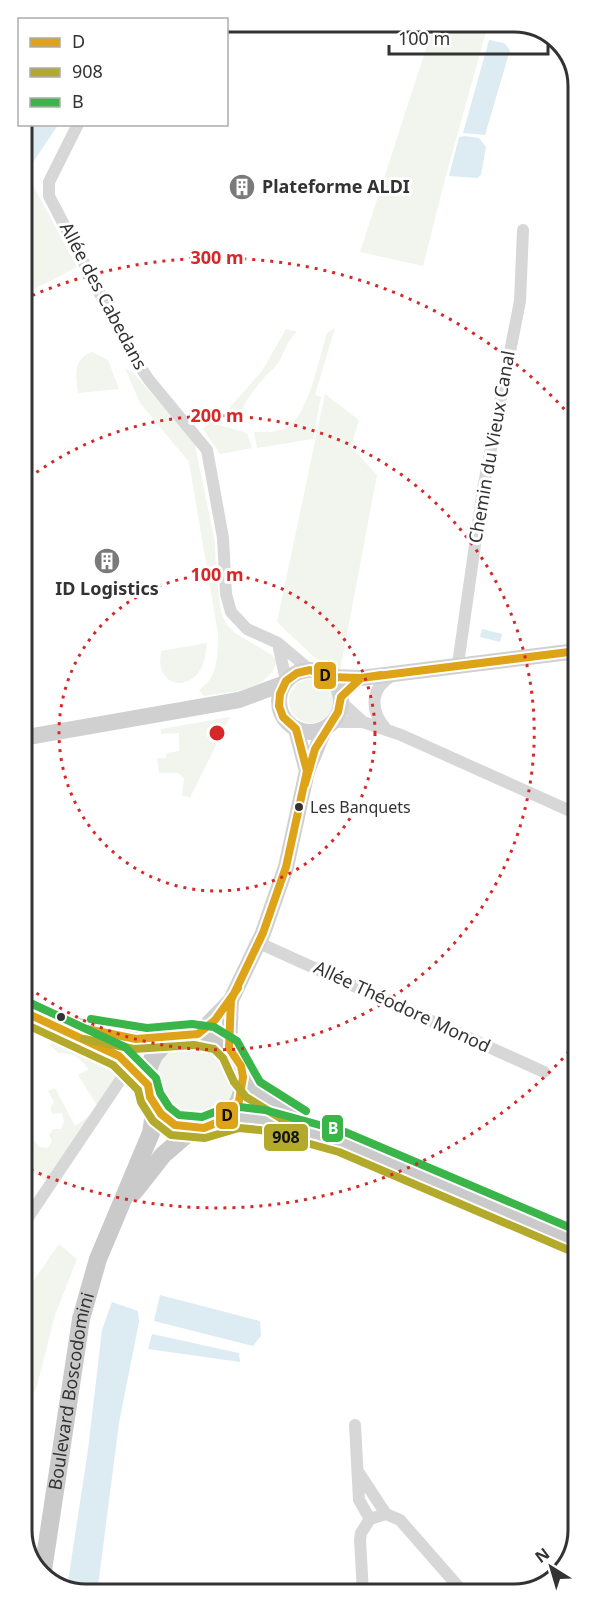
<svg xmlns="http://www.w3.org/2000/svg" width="599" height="1615" font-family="'Noto Sans',sans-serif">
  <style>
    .green { fill: #f1f5ed }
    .water { fill: #ddebf3 }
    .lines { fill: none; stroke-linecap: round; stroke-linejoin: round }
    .street { stroke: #d7d7d7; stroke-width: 12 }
    .secondary { stroke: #d0d0d0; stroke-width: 16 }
    .primary { stroke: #cacaca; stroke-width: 18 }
    .bus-1-casing { stroke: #fff; stroke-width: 12 }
    .bus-2-casing { stroke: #fff; stroke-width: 12 }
    .bus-3-casing { stroke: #fff; stroke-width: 12 }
    .bus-1 { stroke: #dea419; stroke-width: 8 }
    .bus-2 { stroke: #b3a92a; stroke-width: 8 }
    .bus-3 { stroke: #3ab54a; stroke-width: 8 }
    .ring { fill: none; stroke: #d62828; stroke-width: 3; stroke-dasharray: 3 6 }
    .bus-dot { fill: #333; stroke: #fff; stroke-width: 2 }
    .labels { text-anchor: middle; stroke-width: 6; stroke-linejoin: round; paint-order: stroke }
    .bus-label { font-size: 16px; fill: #333; stroke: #fff; text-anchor: start }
    .poi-label { font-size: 18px; font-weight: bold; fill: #333; stroke: #fff; text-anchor: start }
    .street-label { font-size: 18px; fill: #333; stroke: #fff }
    .rim { fill: none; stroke: #333; stroke-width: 3 }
    .centre { fill: #d62828; stroke: #fff; stroke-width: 3 }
    .ring-label { font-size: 18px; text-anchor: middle; font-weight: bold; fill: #d62828; stroke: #fff; stroke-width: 6; stroke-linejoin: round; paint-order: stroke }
    .line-badge { stroke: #fff; stroke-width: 2 }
    .badge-label { font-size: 16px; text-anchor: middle; font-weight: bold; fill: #fff }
    .pale-badge-label { font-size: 16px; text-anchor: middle; font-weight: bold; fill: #111 }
  </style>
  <rect width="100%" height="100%" fill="#fff"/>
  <path class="green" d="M 435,21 L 489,21 L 445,179 L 423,266 L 360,252 Z
    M 33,185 L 77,267 L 21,296 L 21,203 Z
    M 335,328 L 315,395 L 321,397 L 313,439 L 257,448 L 254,432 C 265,432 276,433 287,427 C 309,415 319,357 327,333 Z
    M 286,329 L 297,332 C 284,343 284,358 274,368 C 260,381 246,397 240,417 L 225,413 L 262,371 Z
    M 92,352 L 108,360 L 119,389 L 78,393 C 76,375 72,360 92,352 Z
    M 125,368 L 133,373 L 194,440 L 215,543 L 216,575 L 221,612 L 226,624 L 235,633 L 272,655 L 277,662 C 266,692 232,691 204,696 L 199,690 C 218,678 218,655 218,634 L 189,462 L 140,403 Z
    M 325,394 L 359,420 L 351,447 L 377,475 L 340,671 L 314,657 L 277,622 Z
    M 209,422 L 247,433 L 252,448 L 220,454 L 203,429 Z
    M 207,643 C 206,652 205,662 200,670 C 190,687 167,688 161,668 C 159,659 161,658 161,651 Z
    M289 701a22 22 0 1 1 44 0a22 22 0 1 1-44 0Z
    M 230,717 L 190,798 L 182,795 L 184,778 L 178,773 L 159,773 L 157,758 L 166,758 L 167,753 L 179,751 L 179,733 L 161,734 L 161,729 Z
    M156 1080a39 39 0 1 1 78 0a39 39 0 1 1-78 0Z
    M 53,1041 L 107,1065 L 118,1079 L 98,1107 L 78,1075 L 89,1069 C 76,1056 79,1054 58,1053 L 50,1045 Z
    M 55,1088 L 75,1126 L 92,1114 L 48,1182 L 23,1165 L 23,1147 L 29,1141 L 35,1141 L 39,1147 L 48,1148 L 52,1141 L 49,1135 L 53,1129 L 61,1129 L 64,1122 L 62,1113 L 53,1114 L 50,1108 L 54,1102 L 48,1091 Z
    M 59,1244 L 77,1259 L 55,1315 L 37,1386 L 23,1415 L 23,1296 Z"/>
  <path class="water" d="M 489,40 L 504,43 L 510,50 L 485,135 L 463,133 Z
    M 21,125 L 58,125 L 21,180 Z
    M 465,136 L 479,138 L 486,147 L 481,175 L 477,178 L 449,176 L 459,137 Z
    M 482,629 L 502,634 L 500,642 L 480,637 Z
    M 160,1295 L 260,1321 L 261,1336 L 253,1346 L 154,1321 Z
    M 112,1302 L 138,1311 L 139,1322 L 119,1423 L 97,1594 L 81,1594 L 67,1588 L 88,1450 L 102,1330 Z
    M 152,1334 L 239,1353 L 240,1362 L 148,1349 Z"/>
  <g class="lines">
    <path class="street" d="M 78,124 L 49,182 L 49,196 L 132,355 L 149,380 L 207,450 L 223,538 L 226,594 L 231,612 L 247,629 L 278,643 L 310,670
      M 278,643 L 286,681
      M 458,664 L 483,489 L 520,301 L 523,230
      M 341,702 L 362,721
      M 333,722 L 363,722 L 401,735 L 577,814
      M 386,729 C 369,710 370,687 394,675
      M 259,943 L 544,1072
      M 23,1225 L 121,1079 L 133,1069
      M 355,1425 L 359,1500 L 370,1519
      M 359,1473 L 386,1514
      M 363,1593 L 360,1540 L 361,1533 L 370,1519 L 386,1514 L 400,1520 L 463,1592"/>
    <path class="secondary" d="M279 701a31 31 0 1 1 62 0a31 31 0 1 1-62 0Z
      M 330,677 L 361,678 L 577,651
      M 296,729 L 307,771
      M 22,738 L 239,700 L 285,683
      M 22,1005 C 74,1027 117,1040 173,1039
      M 75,1034 L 119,1056 L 148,1085
      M 198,1034 L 231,1000 L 263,933 L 286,867 L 307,771 L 325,728
      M 229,1048 L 231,1000"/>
    <g class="primary">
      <circle cx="195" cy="1081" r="48"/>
      <path d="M 243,1077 C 278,1119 348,1144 397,1164 C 457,1190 519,1214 578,1243"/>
      <path d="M 223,1120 C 253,1115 281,1124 310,1132"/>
      <path d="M 134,1192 L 163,1155 L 193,1129"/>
      <path id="s1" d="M 42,1577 L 81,1319 L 98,1259 L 151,1133 L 155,1107"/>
    </g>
    <defs>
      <path id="bus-1" d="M 305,784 L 315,749 L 338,712 L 341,697 L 361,678 L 381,675
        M 22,1011 L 119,1056 L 148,1085 L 150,1097 L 161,1114 L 175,1125 L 204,1128 L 223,1120 L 239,1101 L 243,1077 L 241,1066 L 229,1048 L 231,1000 L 263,933 L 286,867 L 307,771 L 296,729 L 283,717 L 279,706 L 280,694 L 286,681 L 297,673 L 310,670 L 330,677 L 361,678 L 577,651
        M 87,1029 L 136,1039 L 198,1034 L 215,1020 L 238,988"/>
      <path id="bus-2" d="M 23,1023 L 113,1065 L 138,1090 L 141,1102 L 153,1121 L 171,1135 L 205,1138 L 239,1128 L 260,1130 L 339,1152 L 573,1252
        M 84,1039 L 134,1049 L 194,1045 L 214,1049 L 223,1058 L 234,1082 L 246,1097 L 298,1129"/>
      <path id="bus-3" d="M 26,1001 L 125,1047 L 156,1078 L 160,1093 L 169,1107 L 179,1115 L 202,1117 L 220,1110 L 240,1107 L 265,1110 L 345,1132 L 578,1231
        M 91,1019 L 147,1028 L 192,1024 L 214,1027 L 237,1041 L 260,1082 L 306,1111"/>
    </defs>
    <use href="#bus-1" class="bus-1-casing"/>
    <use href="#bus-2" class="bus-2-casing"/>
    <use href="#bus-3" class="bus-3-casing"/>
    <use href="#bus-1" class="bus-1"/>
    <use href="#bus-2" class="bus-2"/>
    <use href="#bus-3" class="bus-3"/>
  </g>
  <g class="ring">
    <circle cx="217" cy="733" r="158"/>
    <path d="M22 483A317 317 0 1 1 24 984"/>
    <path d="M575 1045A475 475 0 0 1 24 1167M24 299A475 475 0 0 1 575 421"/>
  </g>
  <defs>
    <symbol id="building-disc" viewBox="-11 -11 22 22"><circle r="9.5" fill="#7a7a7a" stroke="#fff"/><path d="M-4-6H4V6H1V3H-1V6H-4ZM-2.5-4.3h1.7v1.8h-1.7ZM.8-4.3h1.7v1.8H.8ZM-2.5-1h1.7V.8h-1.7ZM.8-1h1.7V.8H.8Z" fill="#fff"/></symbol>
  </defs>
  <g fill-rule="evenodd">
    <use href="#building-disc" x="227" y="172" width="30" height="30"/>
    <use href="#building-disc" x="92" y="546" width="30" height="30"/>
  </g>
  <g class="bus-dot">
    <circle cx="299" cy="807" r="5"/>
    <circle cx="61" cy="1017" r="5"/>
  </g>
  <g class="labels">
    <g class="bus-label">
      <text x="310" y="813">Les Banquets</text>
    </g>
    <g class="poi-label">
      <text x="262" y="193">Plateforme ALDI</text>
      <text x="107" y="595" text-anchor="middle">ID Logistics</text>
    </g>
    <g class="street-label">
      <text transform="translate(103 296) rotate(62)" y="6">Allée des Cabedans</text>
      <text transform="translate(492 447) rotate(-80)" y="6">Chemin du Vieux Canal</text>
      <text transform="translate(402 1007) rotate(25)" y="6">Allée Théodore Monod</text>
      <text dy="6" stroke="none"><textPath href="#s1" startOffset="188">Boulevard Boscodomini</textPath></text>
    </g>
  </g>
  <path d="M0 0H599V1615H0ZM86 32H514A54 54 0 0 1 568 86V1530A54 54 0 0 1 514 1584H86A54 54 0 0 1 32 1530V86A54 54 0 0 1 86 32Z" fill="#fff" fill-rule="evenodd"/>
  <path class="rim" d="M86 32H514A54 54 0 0 1 568 86V1530A54 54 0 0 1 514 1584H86A54 54 0 0 1 32 1530V86A54 54 0 0 1 86 32Z"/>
  <circle cx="217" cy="733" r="9" class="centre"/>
  <g class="ring-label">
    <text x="217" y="264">300 m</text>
    <text x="217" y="422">200 m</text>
    <text x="217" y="581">100 m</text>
  </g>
  <g class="line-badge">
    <rect x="313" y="661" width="24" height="29" rx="6" fill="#dea419"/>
    <rect x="215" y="1101" width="24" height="29" rx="6" fill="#dea419"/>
    <rect x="321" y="1114" width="23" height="29" rx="6" fill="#3ab54a"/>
    <rect x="263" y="1123" width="46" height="29" rx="6" fill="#b3a92a"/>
  </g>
  <g class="badge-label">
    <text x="333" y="1134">B</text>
  </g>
  <g class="pale-badge-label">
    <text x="325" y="681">D</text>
    <text x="227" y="1121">D</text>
    <text x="286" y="1143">908</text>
  </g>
  <rect x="18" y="18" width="210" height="108" fill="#ffffff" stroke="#adadad" stroke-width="1.5"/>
  <rect x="30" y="38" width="30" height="9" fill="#dea419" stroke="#adadad" stroke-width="1.5"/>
  <text x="72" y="48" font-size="18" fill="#333333">D</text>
  <rect x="30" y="68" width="30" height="9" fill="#b3a92a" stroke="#adadad" stroke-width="1.5"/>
  <text x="72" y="78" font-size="18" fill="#333333">908</text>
  <rect x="30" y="98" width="30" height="9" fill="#3ab54a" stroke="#adadad" stroke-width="1.5"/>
  <text x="72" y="108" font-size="18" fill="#333333">B</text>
  <g transform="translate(551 1567) rotate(323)" stroke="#ffffff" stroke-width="4.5" paint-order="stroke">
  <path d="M0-4.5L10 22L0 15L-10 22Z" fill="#333333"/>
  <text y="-9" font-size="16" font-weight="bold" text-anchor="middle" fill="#333333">N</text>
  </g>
  <path d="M389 45v9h159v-9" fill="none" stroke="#333333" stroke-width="3"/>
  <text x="398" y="45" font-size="18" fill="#333333" stroke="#ffffff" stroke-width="4.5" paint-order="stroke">100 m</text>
</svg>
